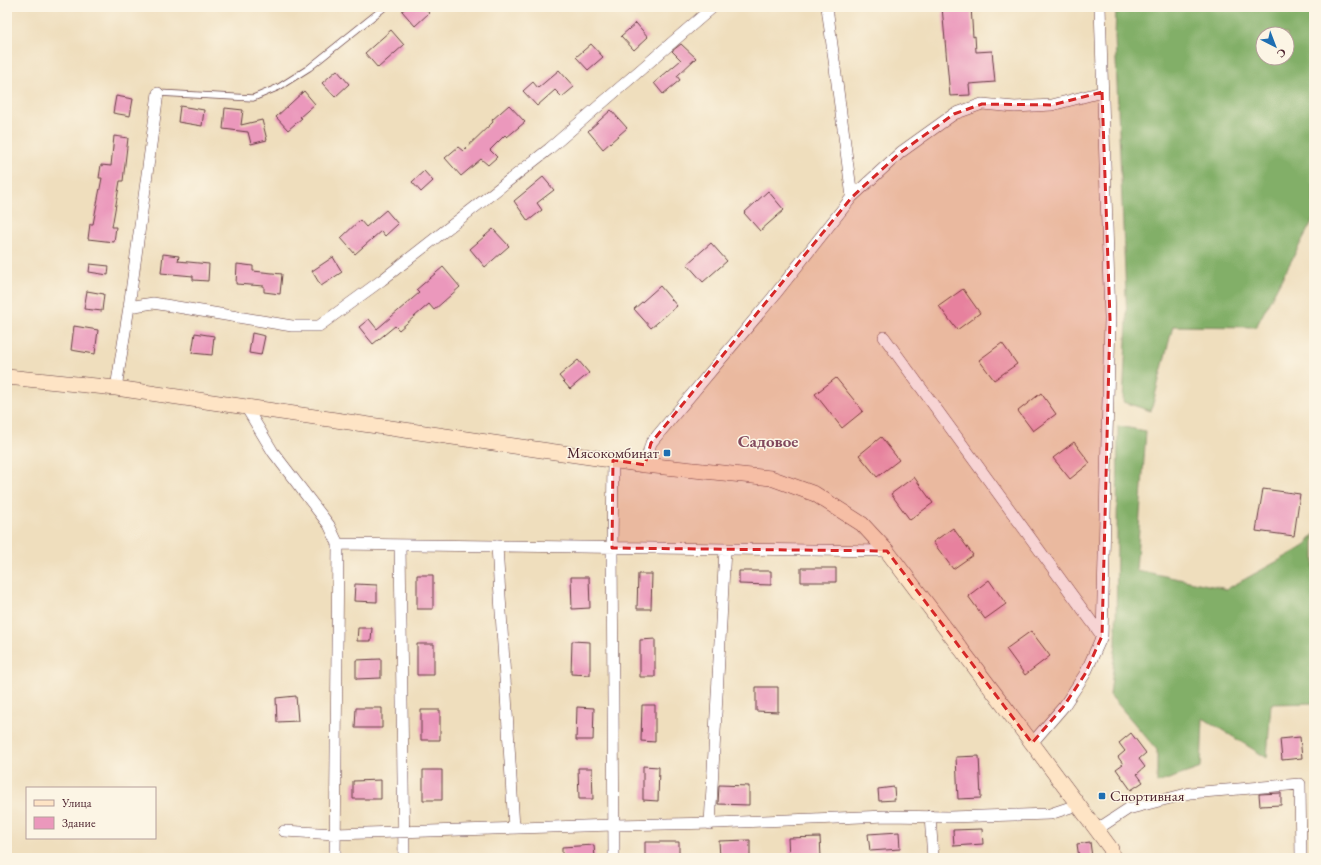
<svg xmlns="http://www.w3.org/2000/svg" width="1321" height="865" font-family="'EB Garamond',serif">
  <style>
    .forest { fill: #82af67; stroke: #666749; fill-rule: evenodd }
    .building { fill: #eb98bc }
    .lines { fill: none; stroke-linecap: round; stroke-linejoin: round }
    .lane-casing { stroke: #633c41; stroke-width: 7 }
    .street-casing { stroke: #633c41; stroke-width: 12 }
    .secondary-casing { stroke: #633c41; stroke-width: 16 }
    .lane { stroke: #fff; stroke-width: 5.5 }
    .street { stroke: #fff; stroke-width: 11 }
    .secondary { stroke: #fee4c5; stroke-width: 15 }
    .marked { fill: #d62828; fill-opacity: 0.2; stroke: #d62828; stroke-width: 3; stroke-dasharray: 8 5; stroke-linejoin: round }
    .poi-dot { fill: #1f6fb2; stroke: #fcf5e5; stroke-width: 1.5 }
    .labels { text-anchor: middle; stroke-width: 3; stroke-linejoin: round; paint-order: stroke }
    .poi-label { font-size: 15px; fill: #4a1f2b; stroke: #fcf5e5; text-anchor: end }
    .quarter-label { font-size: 17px; font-weight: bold; fill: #82495e; stroke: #fcf5e5 }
  </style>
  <rect width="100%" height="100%" fill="#fcf5e5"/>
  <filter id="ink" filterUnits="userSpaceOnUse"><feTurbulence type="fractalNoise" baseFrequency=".025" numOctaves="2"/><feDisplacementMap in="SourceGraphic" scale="8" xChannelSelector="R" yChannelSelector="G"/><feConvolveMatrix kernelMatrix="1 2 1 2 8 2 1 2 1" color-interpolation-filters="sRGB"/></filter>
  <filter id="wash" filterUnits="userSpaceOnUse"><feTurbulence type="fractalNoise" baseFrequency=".012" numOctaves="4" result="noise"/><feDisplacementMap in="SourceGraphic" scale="16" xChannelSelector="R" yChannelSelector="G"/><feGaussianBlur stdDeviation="0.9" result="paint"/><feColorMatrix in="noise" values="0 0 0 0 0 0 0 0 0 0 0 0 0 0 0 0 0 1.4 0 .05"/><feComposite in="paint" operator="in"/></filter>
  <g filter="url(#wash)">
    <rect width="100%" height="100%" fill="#efdebd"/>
    <path class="forest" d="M 1116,7 L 1314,7 L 1314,218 L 1256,327 L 1173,326 L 1151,411 L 1123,402 L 1127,320 L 1115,37 ZM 1263,34 L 1287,34 L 1287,58 L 1263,58 Z
      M 1118,426 L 1146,431 L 1136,570 L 1227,589 L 1305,546 L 1314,534 L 1314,703 L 1271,704 L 1267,758 L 1203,718 L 1201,768 L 1157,783 L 1157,750 L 1110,695 L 1116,643 Z"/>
    <g id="blocks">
      <path class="building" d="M 407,7 L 424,7 L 429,13 L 415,26 L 402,11 Z
        M 942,7 L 971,7 L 973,37 L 975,36 L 976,52 L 992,51 L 995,82 L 969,84 L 970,95 L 950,96 Z
        M 636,23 L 648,37 L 634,50 L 621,36 Z
        M 391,30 L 404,45 L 378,68 L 365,53 Z
        M 591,44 L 603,57 L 588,70 L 576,57 Z
        M 681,44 L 696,58 L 677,76 L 680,80 L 663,94 L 654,83 L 681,60 L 672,51 Z
        M 337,70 L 349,84 L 335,97 L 322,83 Z
        M 559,70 L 574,87 L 562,97 L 555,90 L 537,106 L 523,91 L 533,82 L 538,88 Z
        M 304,91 L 315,104 L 300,117 L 302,118 L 288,130 L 276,117 Z
        M 116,96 L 133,99 L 130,116 L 113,113 Z
        M 509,105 L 525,122 L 507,137 L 505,135 L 490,150 L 497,157 L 488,165 L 481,159 L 461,176 L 445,158 L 458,147 L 463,151 L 493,122 L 492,120 Z
        M 180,106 L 204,110 L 202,126 L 178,122 Z
        M 225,108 L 243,110 L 241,125 L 262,120 L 267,140 L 251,144 L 248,132 L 223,129 Z
        M 611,110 L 627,128 L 603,149 L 588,131 Z
        M 114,136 L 128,138 L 123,181 L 120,181 L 112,227 L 116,227 L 114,242 L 88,239 L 90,224 L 93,224 L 102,178 L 99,178 L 101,165 L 111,166 Z
        M 424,171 L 433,181 L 421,192 L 412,182 Z
        M 543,177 L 554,190 L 537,203 L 542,210 L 528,221 L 514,201 Z
        M 768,191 L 784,210 L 760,231 L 744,213 Z
        M 386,210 L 398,224 L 385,236 L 381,231 L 355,254 L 341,238 L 360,220 L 366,227 Z
        M 493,229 L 509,246 L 485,267 L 470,249 Z
        M 711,243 L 727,261 L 703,282 L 687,264 Z
        M 163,254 L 179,256 L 178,261 L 209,264 L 208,281 L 193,280 L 193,276 L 161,273 Z
        M 333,257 L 342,272 L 321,286 L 312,271 Z
        M 90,264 L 109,266 L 108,275 L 89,272 Z
        M 237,264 L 253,266 L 253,271 L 282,274 L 280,294 L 264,292 L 264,286 L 236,284 Z
        M 443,267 L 460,287 L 434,310 L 429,304 L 399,330 L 395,326 L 373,344 L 359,327 L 369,319 L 377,329 L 419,293 L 416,290 Z
        M 660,286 L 677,306 L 651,328 L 634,309 Z
        M 963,289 L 980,313 L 957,330 L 939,306 Z
        M 87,291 L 104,294 L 102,311 L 84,309 Z
        M 74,326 L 98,330 L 95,354 L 71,350 Z
        M 195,333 L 214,336 L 212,355 L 192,353 Z
        M 252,333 L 265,336 L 261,355 L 249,353 Z
        M 1002,343 L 1017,364 L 994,380 L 979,360 Z
        M 578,360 L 589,373 L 570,389 L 559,376 Z
        M 836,378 L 863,411 L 842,428 L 815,394 Z
        M 1041,393 L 1056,414 L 1033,431 L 1018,411 Z
        M 881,437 L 899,460 L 877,477 L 859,455 Z
        M 1074,442 L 1090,463 L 1070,479 L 1053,458 Z
        M 914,477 L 933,503 L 910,520 L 891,494 Z
        M 1263,489 L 1300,494 L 1294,536 L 1256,531 Z
        M 953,528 L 973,555 L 953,569 L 933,542 Z
        M 801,568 L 836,568 L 836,582 L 801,582 Z
        M 739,571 L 771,571 L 771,585 L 739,584 Z
        M 638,574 L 652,574 L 651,609 L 637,609 Z
        M 417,575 L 433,575 L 433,609 L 417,609 Z
        M 571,577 L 589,577 L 590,608 L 572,609 Z
        M 989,580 L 1006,604 L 985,619 L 968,596 Z
        M 355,584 L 377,585 L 377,602 L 354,601 Z
        M 358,628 L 372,628 L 371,641 L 357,641 Z
        M 1031,631 L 1050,656 L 1025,675 L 1006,649 Z
        M 655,639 L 655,677 L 640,677 L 640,640 Z
        M 572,641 L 590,642 L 590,675 L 571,674 Z
        M 417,644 L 434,644 L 434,675 L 417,675 Z
        M 381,659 L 381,678 L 356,679 L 356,660 Z
        M 756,687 L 778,687 L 778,712 L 756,711 Z
        M 296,696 L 298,721 L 277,722 L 276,698 Z
        M 642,705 L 655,705 L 655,742 L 641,741 Z
        M 577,707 L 594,708 L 593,740 L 576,740 Z
        M 356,708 L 382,708 L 382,728 L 355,728 Z
        M 421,710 L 440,710 L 440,740 L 421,740 Z
        M 1131,733 L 1146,753 L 1139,759 L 1145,767 L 1137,774 L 1143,782 L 1131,790 L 1116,769 L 1123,764 L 1118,757 L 1125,751 L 1119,743 Z
        M 1300,737 L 1302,758 L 1282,760 L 1280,739 Z
        M 979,756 L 981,798 L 958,799 L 956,757 Z
        M 643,766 L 659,767 L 658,801 L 643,800 Z
        M 578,768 L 592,768 L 593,799 L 579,799 Z
        M 423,770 L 442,770 L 442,800 L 423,800 Z
        M 381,780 L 381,799 L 353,799 L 353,781 Z
        M 719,785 L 749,786 L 749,805 L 718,804 Z
        M 894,787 L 895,800 L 879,801 L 878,789 Z
        M 1281,793 L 1281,805 L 1260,806 L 1259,794 Z
        M 982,829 L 983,844 L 954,846 L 953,830 Z
        M 899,832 L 900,849 L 870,851 L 868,834 Z
        M 820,837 L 821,857 L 789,858 L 788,838 Z
        M 750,840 L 750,857 L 720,858 L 719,841 Z
        M 645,842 L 679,842 L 679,858 L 645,858 Z
        M 1090,842 L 1092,857 L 1079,858 L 1077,844 Z
        M 594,845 L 595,858 L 562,858 L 562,847 Z"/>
    </g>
  </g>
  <g filter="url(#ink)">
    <use href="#blocks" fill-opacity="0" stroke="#633c41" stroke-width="1"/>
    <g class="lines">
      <defs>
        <path id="lane" d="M 158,93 L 253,98 L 279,87 L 309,68 L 385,7"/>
        <path id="street" d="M 852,197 L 901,152 L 954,114 L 982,104 L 1015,107 L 1052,105 L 1102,92
          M 129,307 L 153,303 L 292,326 L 319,326 L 382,280 L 549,149 L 713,7
          M 884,337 L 1102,636
          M 116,388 L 129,307 L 158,93
          M 246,407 L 273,452 L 329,525 L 338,544 L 335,858
          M 613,460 L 612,548 L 614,858
          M 645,465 L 651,443 L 773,297 L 852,197 L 827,7
          M 338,544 L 887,551
          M 400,545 L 404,858
          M 497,546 L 514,828
          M 1032,743 L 1064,706 L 1085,674 L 1102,636 L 1110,319 L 1100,7
          M 930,816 L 933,858
          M 710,824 L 725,549
          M 1096,830 L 1128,809 L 1190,793 L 1300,784 L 1301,858
          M 284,831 L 335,834 L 614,825 L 717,823 L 886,816 L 949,817 L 1050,814 L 1077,805"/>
        <path id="secondary" d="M 7,377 L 116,388 L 645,465 L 771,478 L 815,494 L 862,524 L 887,551 L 1032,743 L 1111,849 L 1112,858"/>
      </defs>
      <use href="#lane" class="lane-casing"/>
      <use href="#street" class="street-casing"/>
      <use href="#secondary" class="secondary-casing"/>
      <use href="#lane" class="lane"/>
      <use href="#street" class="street"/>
      <use href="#secondary" class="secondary"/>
    </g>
  </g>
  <path class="marked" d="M 1102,92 L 1110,319 L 1102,636 L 1085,674 L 1064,706 L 1032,743 L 887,551 L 612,548 L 613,460 L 645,465 L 651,443 L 852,197 L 901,152 L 954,114 L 982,104 L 1052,105 Z"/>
  <g class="poi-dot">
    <rect x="663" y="449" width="8" height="8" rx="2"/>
    <rect x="1098" y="792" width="8" height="8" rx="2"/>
  </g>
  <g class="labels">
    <g class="poi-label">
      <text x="659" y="458">Мясокомбинат</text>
      <text x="1110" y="801" text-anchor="start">Спортивная</text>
    </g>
    <g class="quarter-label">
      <text x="768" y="447">Садовое</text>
    </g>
  </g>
  <rect width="1321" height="865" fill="none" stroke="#fcf5e5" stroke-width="24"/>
  <rect x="26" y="787" width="130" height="52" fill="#fcf5e5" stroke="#b59f9b"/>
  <rect x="34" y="800" width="20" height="6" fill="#fee4c5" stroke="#b59f9b"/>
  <text x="62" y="807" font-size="12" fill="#4a1f2b">Улица</text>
  <rect x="34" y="817" width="20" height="12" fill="#eb98bc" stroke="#b59f9b"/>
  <text x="62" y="827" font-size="12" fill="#4a1f2b">Здание</text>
  <g transform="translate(1275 46) rotate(138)"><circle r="19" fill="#fcf5e5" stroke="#b59f9b"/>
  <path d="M0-3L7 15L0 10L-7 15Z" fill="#1f6fb2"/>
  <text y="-6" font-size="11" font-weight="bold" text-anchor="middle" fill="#4a1f2b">С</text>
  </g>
</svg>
